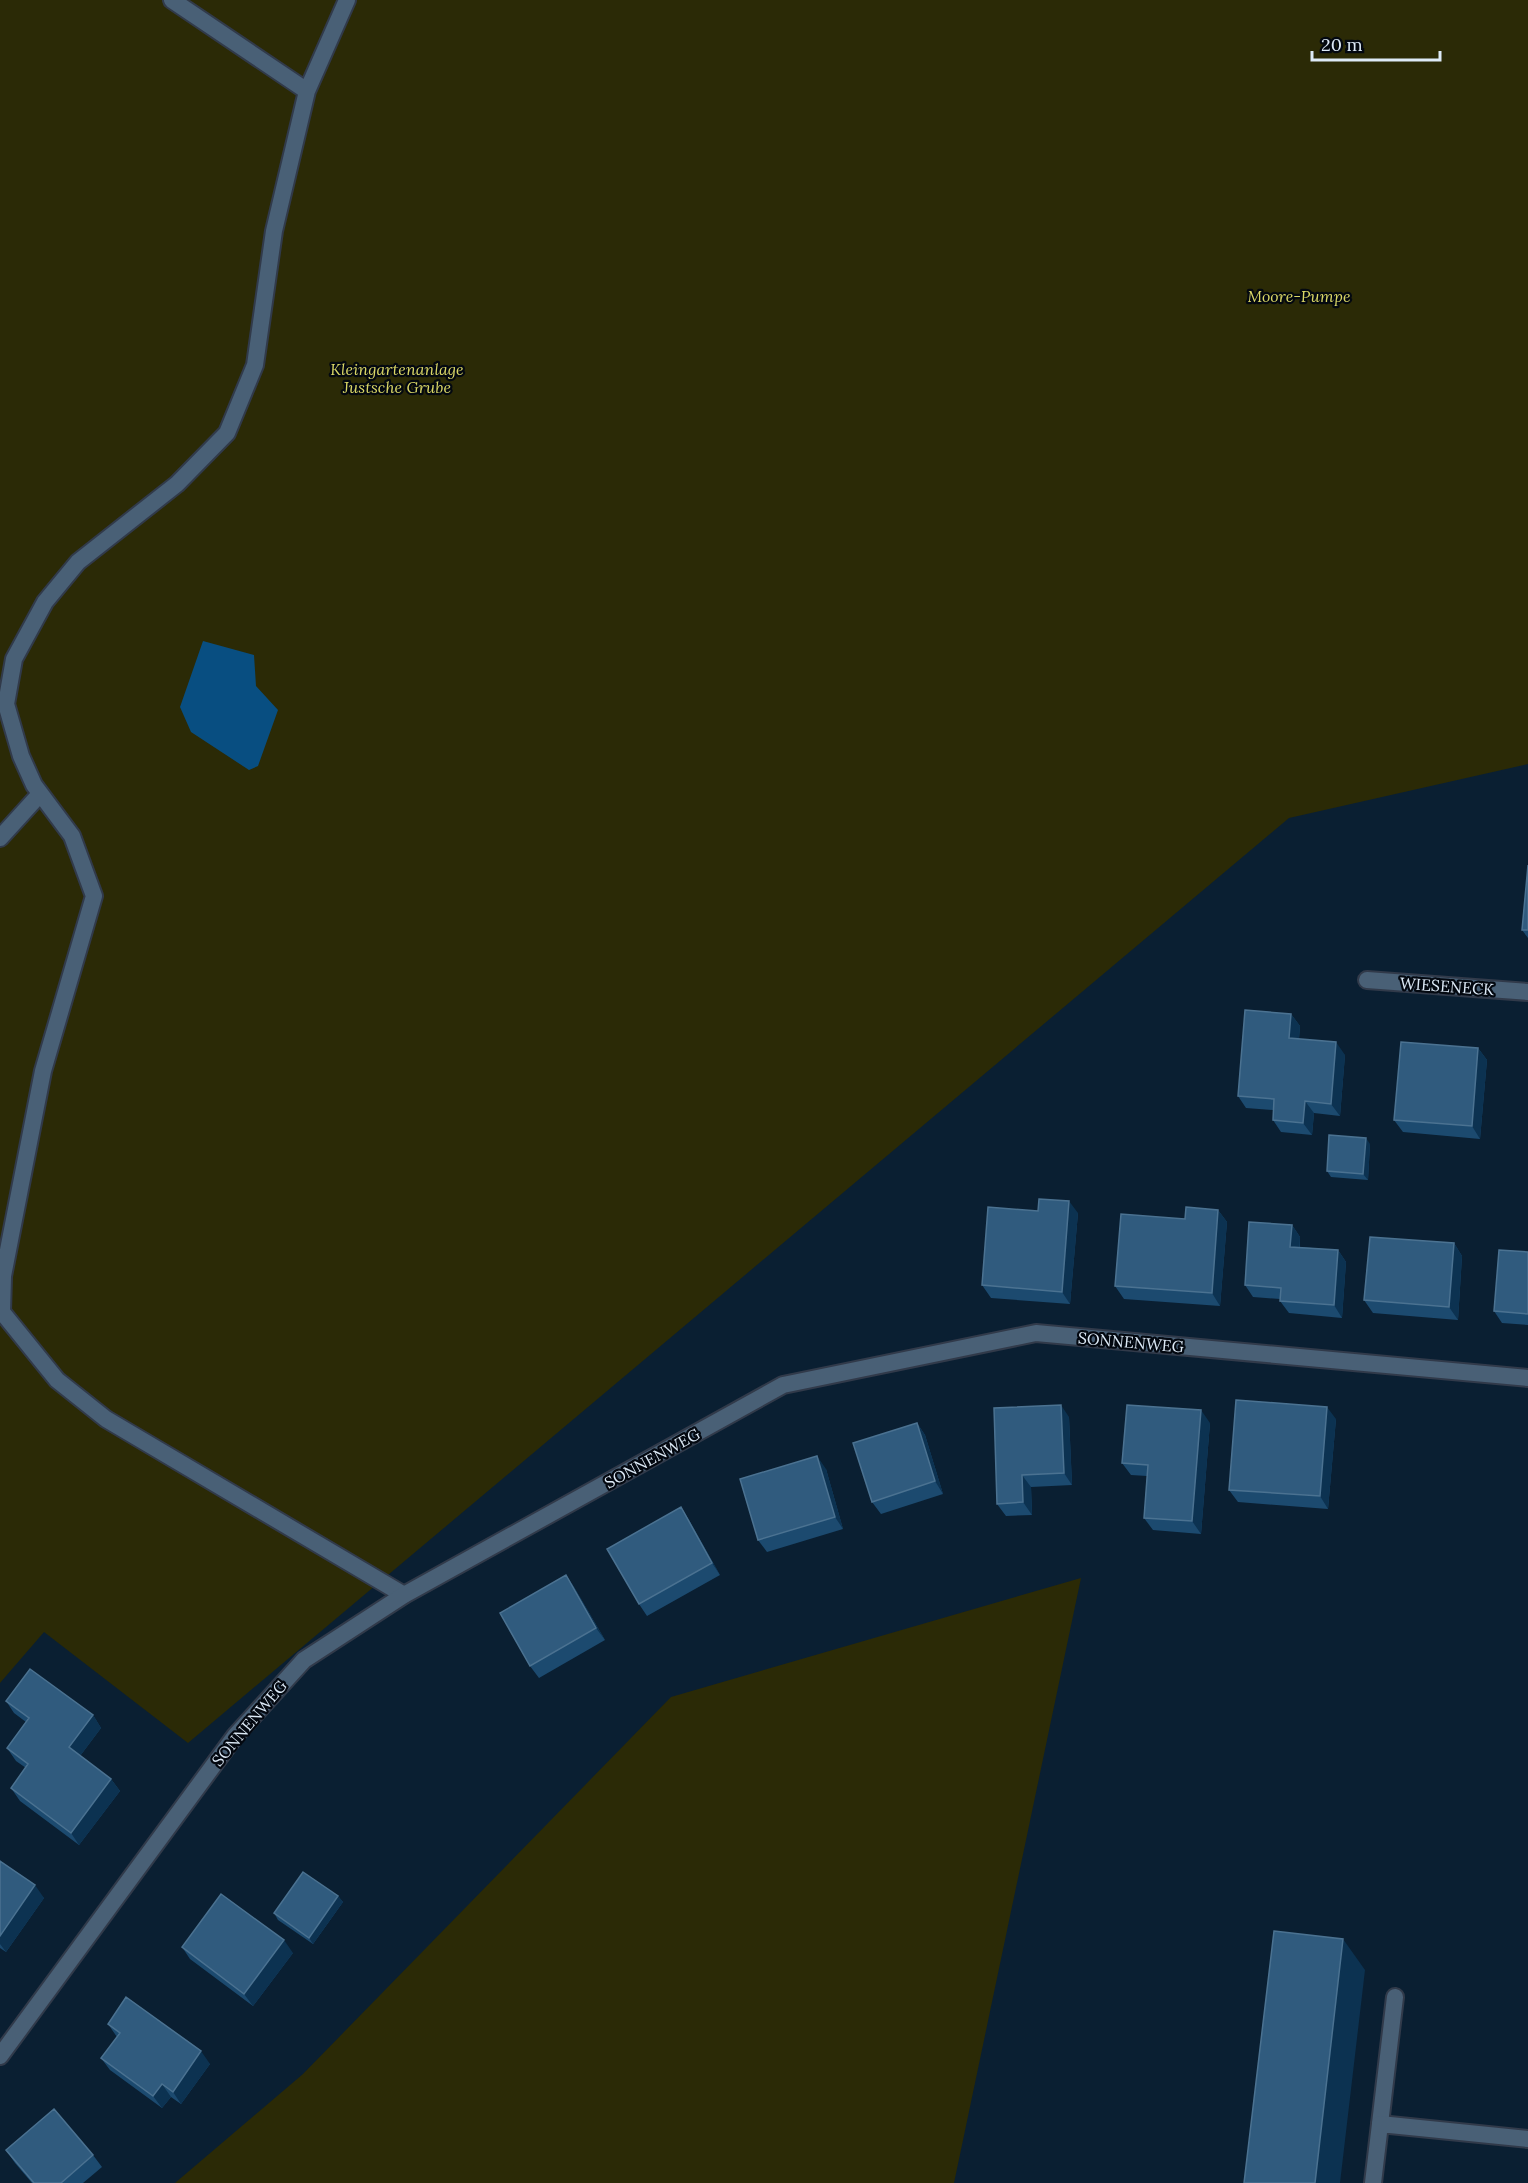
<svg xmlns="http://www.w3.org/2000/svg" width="1528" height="2183" font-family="Lora,serif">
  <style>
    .green { fill: #2b2a06 }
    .water { fill: #084e81 }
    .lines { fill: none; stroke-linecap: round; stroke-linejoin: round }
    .service-casing { stroke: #313a4a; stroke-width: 20 }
    .minor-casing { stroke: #313a4a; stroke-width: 20 }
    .service { stroke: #496076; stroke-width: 16 }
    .minor { stroke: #496076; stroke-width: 16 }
    .wall { fill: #1c4a6f }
    .shaded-wall { fill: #0c3251 }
    .building { fill: #305b7e; stroke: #4b7291; stroke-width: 1.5 }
    .labels { text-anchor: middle; stroke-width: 4.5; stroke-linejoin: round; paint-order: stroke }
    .park-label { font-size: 16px; font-style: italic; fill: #dad766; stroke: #030810 }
    .street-label { font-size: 16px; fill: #ddeaf7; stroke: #030810 }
  </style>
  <rect width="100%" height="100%" fill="#0a1f32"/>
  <path class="green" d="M 0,0 L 1528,0 L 1528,764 L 1289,818 L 188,1743 L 44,1632 L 0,1683 Z
    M 1081,1578 L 954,2183 L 175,2183 L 303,2074 L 671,1697 Z"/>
  <path class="water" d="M 203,641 L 254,655 L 256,686 L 278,710 L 258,766 L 249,770 L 191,732 L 180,707 Z"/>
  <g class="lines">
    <defs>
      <path id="service" d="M 172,0 L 307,91
        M 347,0 L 307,91 L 274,231 L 255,365 L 227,433 L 177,484 L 78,562 L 45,602 L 14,659 L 6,704 L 21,756 L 34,785 L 72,836 L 94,896 L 43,1071 L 3,1276 L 2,1312 L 57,1380 L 106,1419 L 404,1595
        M 0,838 L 40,794
        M 1380,2124 L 1395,1997"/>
      <path id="minor" d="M 1367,980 L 1528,992
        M 0,2056 L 235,1736 L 304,1660 L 404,1595 L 783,1385 L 1036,1333 L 1528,1378
        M 1373,2183 L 1380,2124 L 1528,2139"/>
    </defs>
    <use href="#service" class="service-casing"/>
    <use href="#minor" class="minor-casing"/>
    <use href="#service" class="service"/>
    <use href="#minor" class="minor"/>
  </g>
  <path class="wall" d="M 1528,865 L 1528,938 L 1522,930 Z
    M 1291,1014 L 1300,1026 L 1299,1039 L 1345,1055 L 1340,1116 L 1314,1113 L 1312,1135 L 1281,1132 L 1273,1120 L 1273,1110 L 1246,1108 L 1238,1096 Z
    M 1478,1048 L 1487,1060 L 1480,1139 L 1403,1132 L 1394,1120 Z
    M 1370,1144 L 1368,1180 L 1331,1177 L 1327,1171 Z
    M 1218,1210 L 1227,1222 L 1220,1306 L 1124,1299 L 1115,1286 Z
    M 1038,1211 L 1078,1213 L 1070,1304 L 991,1298 L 982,1285 Z
    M 1292,1225 L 1300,1237 L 1300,1247 L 1338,1250 L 1346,1262 L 1342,1318 L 1289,1313 L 1280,1301 L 1280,1299 L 1253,1297 L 1245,1285 Z
    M 1454,1243 L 1462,1256 L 1458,1320 L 1373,1313 L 1364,1300 Z
    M 1528,1252 L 1528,1325 L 1502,1323 L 1494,1311 Z
    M 1069,1417 L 1072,1485 L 1031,1487 L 1032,1515 L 1006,1516 L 997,1504 Z
    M 1336,1419 L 1328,1509 L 1238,1502 L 1229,1490 Z
    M 917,1423 L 925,1435 L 943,1494 L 881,1514 L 872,1502 Z
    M 1210,1423 L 1201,1534 L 1153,1530 L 1144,1518 L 1147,1476 L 1131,1475 L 1122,1463 Z
    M 826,1469 L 843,1529 L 767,1552 L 758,1540 Z
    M 681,1507 L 689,1520 L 720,1575 L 647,1616 L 639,1604 Z
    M 566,1575 L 574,1587 L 605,1640 L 539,1678 L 530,1666 Z
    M 6,1701 L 93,1715 L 101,1728 L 80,1756 L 111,1779 L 120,1791 L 79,1845 L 20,1801 L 11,1788 L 26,1768 L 16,1761 L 7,1748 L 26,1722 L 14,1713 Z
    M 0,1861 L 44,1898 L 6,1952 L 0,1948 Z
    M 338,1896 L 343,1902 L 313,1944 L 278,1920 L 274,1913 Z
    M 182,1947 L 293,1953 L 253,2006 L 190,1959 Z
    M 108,2024 L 210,2064 L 181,2104 L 171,2097 L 162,2108 L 110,2070 L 101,2058 L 117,2037 Z
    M 6,2150 L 93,2155 L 102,2167 L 83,2183 L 32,2183 L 15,2163 Z"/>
  <path class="shaded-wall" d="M 1291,1014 L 1300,1026 L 1298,1051 L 1289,1038 Z
    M 1336,1042 L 1345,1055 L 1340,1116 L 1331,1104 Z
    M 1478,1048 L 1487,1060 L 1480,1139 L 1472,1126 Z
    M 1305,1101 L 1314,1113 L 1312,1135 L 1303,1123 Z
    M 1366,1138 L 1370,1144 L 1368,1180 L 1363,1174 Z
    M 1069,1201 L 1078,1213 L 1070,1304 L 1062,1292 Z
    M 1218,1210 L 1227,1222 L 1220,1306 L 1212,1293 Z
    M 1292,1225 L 1300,1237 L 1299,1259 L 1290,1247 Z
    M 1454,1243 L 1462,1256 L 1458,1320 L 1449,1307 Z
    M 1338,1250 L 1346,1262 L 1342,1318 L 1334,1305 Z
    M 1061,1405 L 1069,1417 L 1072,1485 L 1064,1473 Z
    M 1327,1407 L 1336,1419 L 1328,1509 L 1320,1496 Z
    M 1201,1410 L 1210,1423 L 1201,1534 L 1192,1521 Z
    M 917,1423 L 925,1435 L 943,1494 L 935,1481 Z
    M 817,1456 L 826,1469 L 843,1529 L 835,1517 Z
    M 1022,1475 L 1031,1487 L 1032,1515 L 1023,1502 Z
    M 681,1507 L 689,1520 L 720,1575 L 712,1563 Z
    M 566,1575 L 574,1587 L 605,1640 L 596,1628 Z
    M 93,1715 L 101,1728 L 77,1760 L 69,1747 Z
    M 111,1779 L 120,1791 L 79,1845 L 71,1833 Z
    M 35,1885 L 44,1898 L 6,1952 L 0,1944 L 0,1936 Z
    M 338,1896 L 343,1902 L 313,1944 L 309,1938 Z
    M 1343,1939 L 1365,1970 L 1340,2183 L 1315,2183 Z
    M 284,1940 L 293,1953 L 253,2006 L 244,1994 Z
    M 201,2051 L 210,2064 L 181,2104 L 173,2092 Z
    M 162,2084 L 171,2097 L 162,2108 L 153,2096 Z"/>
  <path class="building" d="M 1528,865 L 1528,930 L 1522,930 Z
    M 1245,1010 L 1291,1014 L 1289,1038 L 1336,1042 L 1331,1104 L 1305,1101 L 1303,1123 L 1273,1120 L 1274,1099 L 1238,1096 Z
    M 1401,1042 L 1478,1048 L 1472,1126 L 1394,1120 Z
    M 1329,1135 L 1366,1138 L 1363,1174 L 1327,1171 Z
    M 1039,1199 L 1069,1201 L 1062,1292 L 982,1285 L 988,1207 L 1038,1211 Z
    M 1186,1207 L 1218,1210 L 1212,1293 L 1115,1286 L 1121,1214 L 1185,1219 Z
    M 1249,1222 L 1292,1225 L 1290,1247 L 1338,1250 L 1334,1305 L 1280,1301 L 1281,1288 L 1245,1285 Z
    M 1370,1237 L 1454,1243 L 1449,1307 L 1364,1300 Z
    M 1499,1250 L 1528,1252 L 1528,1314 L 1494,1311 Z
    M 1236,1400 L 1327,1407 L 1320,1496 L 1229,1490 Z
    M 1061,1405 L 1064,1473 L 1022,1475 L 1023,1502 L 997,1504 L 994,1408 Z
    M 1127,1405 L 1201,1410 L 1192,1521 L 1144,1518 L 1148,1465 L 1122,1463 Z
    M 917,1423 L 935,1481 L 872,1502 L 853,1443 Z
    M 817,1456 L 835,1517 L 758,1540 L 740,1479 Z
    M 681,1507 L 712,1563 L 639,1604 L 607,1549 Z
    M 566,1575 L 596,1628 L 530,1666 L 500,1613 Z
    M 30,1669 L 93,1715 L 69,1747 L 111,1779 L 71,1833 L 11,1788 L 28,1764 L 7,1748 L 29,1718 L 6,1701 Z
    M 0,1861 L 35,1885 L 0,1936 Z
    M 303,1872 L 338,1896 L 309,1938 L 274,1913 Z
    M 221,1894 L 284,1940 L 244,1994 L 182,1947 Z
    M 1274,1931 L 1343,1939 L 1315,2183 L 1244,2183 Z
    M 126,1997 L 201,2051 L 173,2092 L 162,2084 L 153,2096 L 101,2058 L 120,2033 L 108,2024 Z
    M 54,2109 L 93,2155 L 61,2183 L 34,2183 L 6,2150 Z"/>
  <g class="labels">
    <g class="park-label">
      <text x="1299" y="302">Moore-Pumpe</text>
      <text x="397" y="375">Kleingartenanlage<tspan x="397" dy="18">Justsche Grube</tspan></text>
    </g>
    <g class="street-label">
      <text transform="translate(1447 986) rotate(4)" y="6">WIESENECK</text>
      <text transform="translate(1131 1342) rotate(5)" y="6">SONNENWEG</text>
      <text transform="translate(652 1458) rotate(-29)" y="6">SONNENWEG</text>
      <text transform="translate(249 1723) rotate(-50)" y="6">SONNENWEG</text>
    </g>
  </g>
  <path d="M1312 51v9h128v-9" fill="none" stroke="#ddeaf7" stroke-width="3"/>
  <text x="1321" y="51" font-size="18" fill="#ddeaf7" stroke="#030810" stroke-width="4.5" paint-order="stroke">20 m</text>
</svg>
